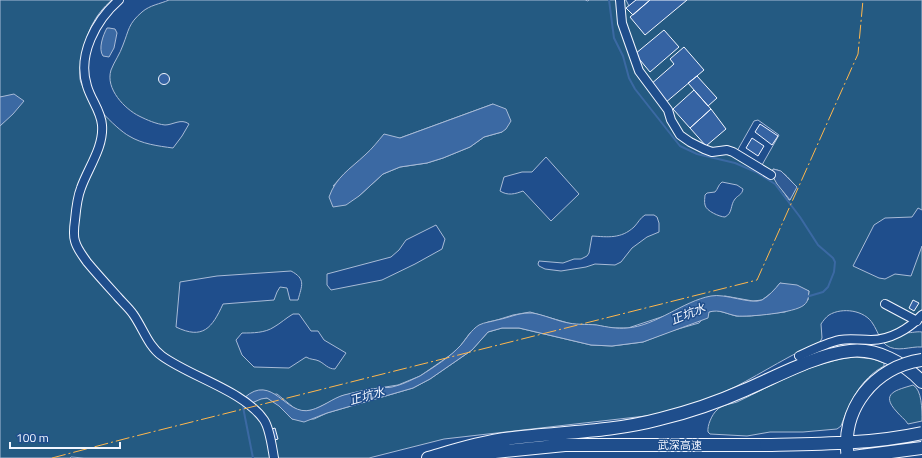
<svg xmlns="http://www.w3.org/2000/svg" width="922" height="458" font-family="'Titillium Web','Noto Sans SC',sans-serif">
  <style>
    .green { fill: #245a82; stroke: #a8bbd7; fill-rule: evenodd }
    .parking { fill: #305b95; stroke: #a8bbd7 }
    .water { fill: #3b69a3; stroke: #a8bbd7 }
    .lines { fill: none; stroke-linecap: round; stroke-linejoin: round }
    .stream { stroke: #3b69a3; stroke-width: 2 }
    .building { fill: #3563a3; stroke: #f2f6ff }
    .minor-casing { stroke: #f2f6ff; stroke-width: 10 }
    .highway-casing { stroke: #f2f6ff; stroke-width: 14 }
    .minor { stroke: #1f4e8c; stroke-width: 8 }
    .highway { stroke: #1f4e8c; stroke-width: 12 }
    .highway-bridge-casing { stroke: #f2f6ff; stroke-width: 14; stroke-linecap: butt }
    .highway-bridge { stroke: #1f4e8c; stroke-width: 12 }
    .power { stroke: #ffb74d; stroke-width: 1; stroke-dasharray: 14 3 2 3; stroke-linecap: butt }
    .labels { text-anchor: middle; stroke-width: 3; stroke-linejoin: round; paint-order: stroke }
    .street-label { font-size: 11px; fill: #f2f6ff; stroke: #1f4e8c }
    .water-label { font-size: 12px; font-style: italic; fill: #f2f6ff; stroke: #1f4e8c }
  </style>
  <rect width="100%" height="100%" fill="#1f4e8c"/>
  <path class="green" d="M 0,0 L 112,0 C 94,15 87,33 82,55 C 81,63 79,71 80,79 C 82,94 116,129 129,136 C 142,144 158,146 173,148 L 182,136 L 189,124 C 181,118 173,125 165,125 C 156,124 147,120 139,116 C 125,109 105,89 111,70 C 114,62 120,54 123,45 C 129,30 128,24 142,12 C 150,5 160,4 169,0 L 585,0 L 588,1 L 589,0 L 626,0 L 629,6 L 636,0 L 922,0 L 922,210 L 918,208 L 912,217 L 885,218 L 874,225 L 853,266 L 879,278 L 885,279 L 895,274 L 911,276 L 922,246 L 922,309 L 903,327 L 904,332 C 910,334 915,331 922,332 L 922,347 C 910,346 897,353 886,345 C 880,340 877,330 873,324 C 865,310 842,307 829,315 C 826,317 823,321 821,324 L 822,338 L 820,342 C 791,354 764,372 735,387 C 712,398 688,407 663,414 L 444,439 L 369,458 L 84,458 L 71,457 L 70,458 L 0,458 L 0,126 L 4,122 L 3,97 L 0,97 ZM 493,104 L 502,132 L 484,137 L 470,147 L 443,158 L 427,163 L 400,167 L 383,174 L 359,196 L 333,186 L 345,173 L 367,154 L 400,138 ZM 758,120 L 779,135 L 762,165 L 737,151 L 754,121 ZM 546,157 L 579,194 L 551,221 L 523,191 C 515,194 508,196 500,191 L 504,177 L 522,172 L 532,172 ZM 773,169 C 783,170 788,178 794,184 L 790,200 L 789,200 L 773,177 ZM 722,182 L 737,185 L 743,189 C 742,195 738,195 735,199 C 730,205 733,213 725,217 C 720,217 706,211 705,205 C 704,202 705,197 705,195 L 707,193 L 715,192 C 718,189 718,185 722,182 ZM 645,215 L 654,215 L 657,217 L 659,223 L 659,232 L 647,237 L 632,248 L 621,262 L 615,265 L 595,264 L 586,267 L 561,271 L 545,269 L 539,266 L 538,264 L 539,261 L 563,263 L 574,259 L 581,259 L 587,256 L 589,253 L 592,236 C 608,237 621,239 634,227 C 638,223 640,218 645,215 ZM 436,225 L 445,239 L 442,249 L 415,264 L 382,280 L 331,290 L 327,285 L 327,274 L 391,257 L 399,250 L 406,240 ZM 291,271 C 306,279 302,285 298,300 L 290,300 L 287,288 L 280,287 L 277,292 L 274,300 L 223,304 C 212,328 203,340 176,327 L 180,282 L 217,276 ZM 780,283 L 809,291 L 808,300 L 785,312 L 750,316 L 736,316 L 716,310 L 709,312 L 699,323 L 671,331 L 643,342 L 612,346 L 591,345 L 519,328 L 502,328 L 488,332 L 472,350 L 430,379 L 413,388 L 327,413 L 314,419 L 292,419 C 285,413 275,397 264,398 C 260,398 256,401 252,403 L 244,398 L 277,394 L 293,407 L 299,411 L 306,411 L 313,410 L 342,396 L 366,390 L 398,385 L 420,376 L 452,354 L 461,345 L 470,333 L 488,322 L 497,320 L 513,315 L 530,312 L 575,325 L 595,325 L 611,328 L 628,328 L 725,296 L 753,301 L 762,300 L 774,291 ZM 293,314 L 299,314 L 311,331 L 318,331 L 324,340 L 346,353 L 335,369 C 328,369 325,364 319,361 C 315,359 311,360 306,357 L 289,368 L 254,367 L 242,355 L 236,340 L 242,333 C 253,333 265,333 274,327 C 281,323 286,318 293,314 Z
    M 855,357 L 873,359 L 884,363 L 884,366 C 860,379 850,402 841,426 L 837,429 L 803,432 L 770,432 L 747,436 L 710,434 L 708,432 C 707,426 712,414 717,410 C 721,405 731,404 737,402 C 775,384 813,361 855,357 Z
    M 913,385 C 922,390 922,409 922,421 L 908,424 C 905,419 900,416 897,412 C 879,393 897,390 913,385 Z"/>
  <path class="parking" d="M 773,169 L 781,171 L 797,187 L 790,200 L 777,184 L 772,175 Z"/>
  <path class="water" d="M 107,28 L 109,28 L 115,29 L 117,33 L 114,48 L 109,57 L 103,56 C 98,49 103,35 107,28 Z
    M 14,94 L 24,101 L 13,114 L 0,126 L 0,97 Z
    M 493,104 L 506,109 L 511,121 L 506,129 L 502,132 L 484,137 L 470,147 L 443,158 L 427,163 L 400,167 L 383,174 L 359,196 L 346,205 L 333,207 L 329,197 C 336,177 350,169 365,155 C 372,149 378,141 384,134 L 400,138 Z
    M 780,283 L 797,285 L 809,291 C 808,296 809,301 804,305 C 795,313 749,317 737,316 C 726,314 720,309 709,312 L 708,318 L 643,342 L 612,346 L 591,345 L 519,328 L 502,328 L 488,332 L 472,350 L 430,379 L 413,388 L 327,413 L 304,422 L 292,419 L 279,406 L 267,398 L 261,399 L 252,403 L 244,398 C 273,372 285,417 311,410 C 323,407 333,398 344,395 C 356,392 368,389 380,388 C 384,387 388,388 392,387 C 402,385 411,380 420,376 C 434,367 450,357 461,345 C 467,338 471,330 479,325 C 485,322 491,322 497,320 C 508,318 518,313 529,313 C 536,312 555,320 564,322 C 575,325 586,324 597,325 C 607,327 617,329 627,328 C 656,326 683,301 711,296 C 725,293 751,305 762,300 C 769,296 775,289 780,283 Z"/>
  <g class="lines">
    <path class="stream" d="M 609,0 L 614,38 L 623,56 L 629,78 L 635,89 L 680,146 L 697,154 L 735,163 L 756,172 L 775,184 L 800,217 L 818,245 L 833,258 L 835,262 L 834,272 L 828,287 L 823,292 L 806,297
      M 244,405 L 243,407 L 253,458"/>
  </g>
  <path class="building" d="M 636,0 L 650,0 L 633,15 L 626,8 Z
    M 650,0 L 687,0 L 645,35 L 630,17 Z
    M 664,30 L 679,47 L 650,72 L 635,54 Z
    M 684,47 L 704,70 L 665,103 L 650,85 L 674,64 L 670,59 Z
    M158.5 79a5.5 5.5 0 1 1 11 0a5.5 5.5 0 1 1-11 0Z
    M 697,76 L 717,98 L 708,106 L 688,83 Z
    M 694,90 L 711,109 L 690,128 L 673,109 Z
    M 711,109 L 726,129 L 706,146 L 690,128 Z
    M 760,124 L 778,136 L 772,145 L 755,132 Z
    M 752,138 L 764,146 L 758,156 L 746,148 Z
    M 913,300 L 919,303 L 914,311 L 909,308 Z
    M 275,428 L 278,439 L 272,441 L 269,430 Z"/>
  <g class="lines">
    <defs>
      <path id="minor" d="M 119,0 C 96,20 77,55 87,86 C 91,100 101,111 102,125 C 104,147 88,168 81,188 C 77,198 76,209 75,220 C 74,227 73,235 75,241 C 77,249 83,256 87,262 C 97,274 107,285 117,296 C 122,302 129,308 133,314 C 143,328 148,346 162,356 C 191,377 244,391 264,420 C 270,429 272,447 274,458
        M 620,0 L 622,23 L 639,71 L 668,110 L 671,120 L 680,135 L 690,142 L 704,149 L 712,152 L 727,150 L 733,152 L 771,175
        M 885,304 L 917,321
        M 799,356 C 812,350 826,343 840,340 C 850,338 860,340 871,340 C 890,340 909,329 922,315"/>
      <path id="highway" d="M 455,456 L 565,445 L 766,445
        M 428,458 C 456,450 484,441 513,438 C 562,432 612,432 660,419 C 689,412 718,402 745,390 C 778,376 815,355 850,351 C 877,348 904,363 922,382"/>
    </defs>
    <use href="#minor" class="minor-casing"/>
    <use href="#highway" class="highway-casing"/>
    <use href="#minor" class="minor"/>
    <use href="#highway" class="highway"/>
    <defs>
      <path id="highway-bridge" d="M 766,445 C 818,444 871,444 922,433
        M 845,458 L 922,448
        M 848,458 C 840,409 874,367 922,360"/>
    </defs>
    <use href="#highway-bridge" class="highway-bridge-casing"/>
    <use href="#highway-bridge" class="highway-bridge"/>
    <path class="power" d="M 52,458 L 128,438 L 757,280 L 858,54 L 863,0"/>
  </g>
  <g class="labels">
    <g class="street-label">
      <text x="680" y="449">武深高速</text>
    </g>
    <g class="water-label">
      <text transform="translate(688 314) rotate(-22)" y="4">正坑水</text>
      <text transform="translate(367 396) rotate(-16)" y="4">正坑水</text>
    </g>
  </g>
  <path d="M10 442v6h110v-6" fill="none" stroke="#f2f6ff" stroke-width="2"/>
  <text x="16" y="442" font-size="12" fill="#f2f6ff" stroke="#1f4e8c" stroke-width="3" paint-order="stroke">100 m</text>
</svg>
